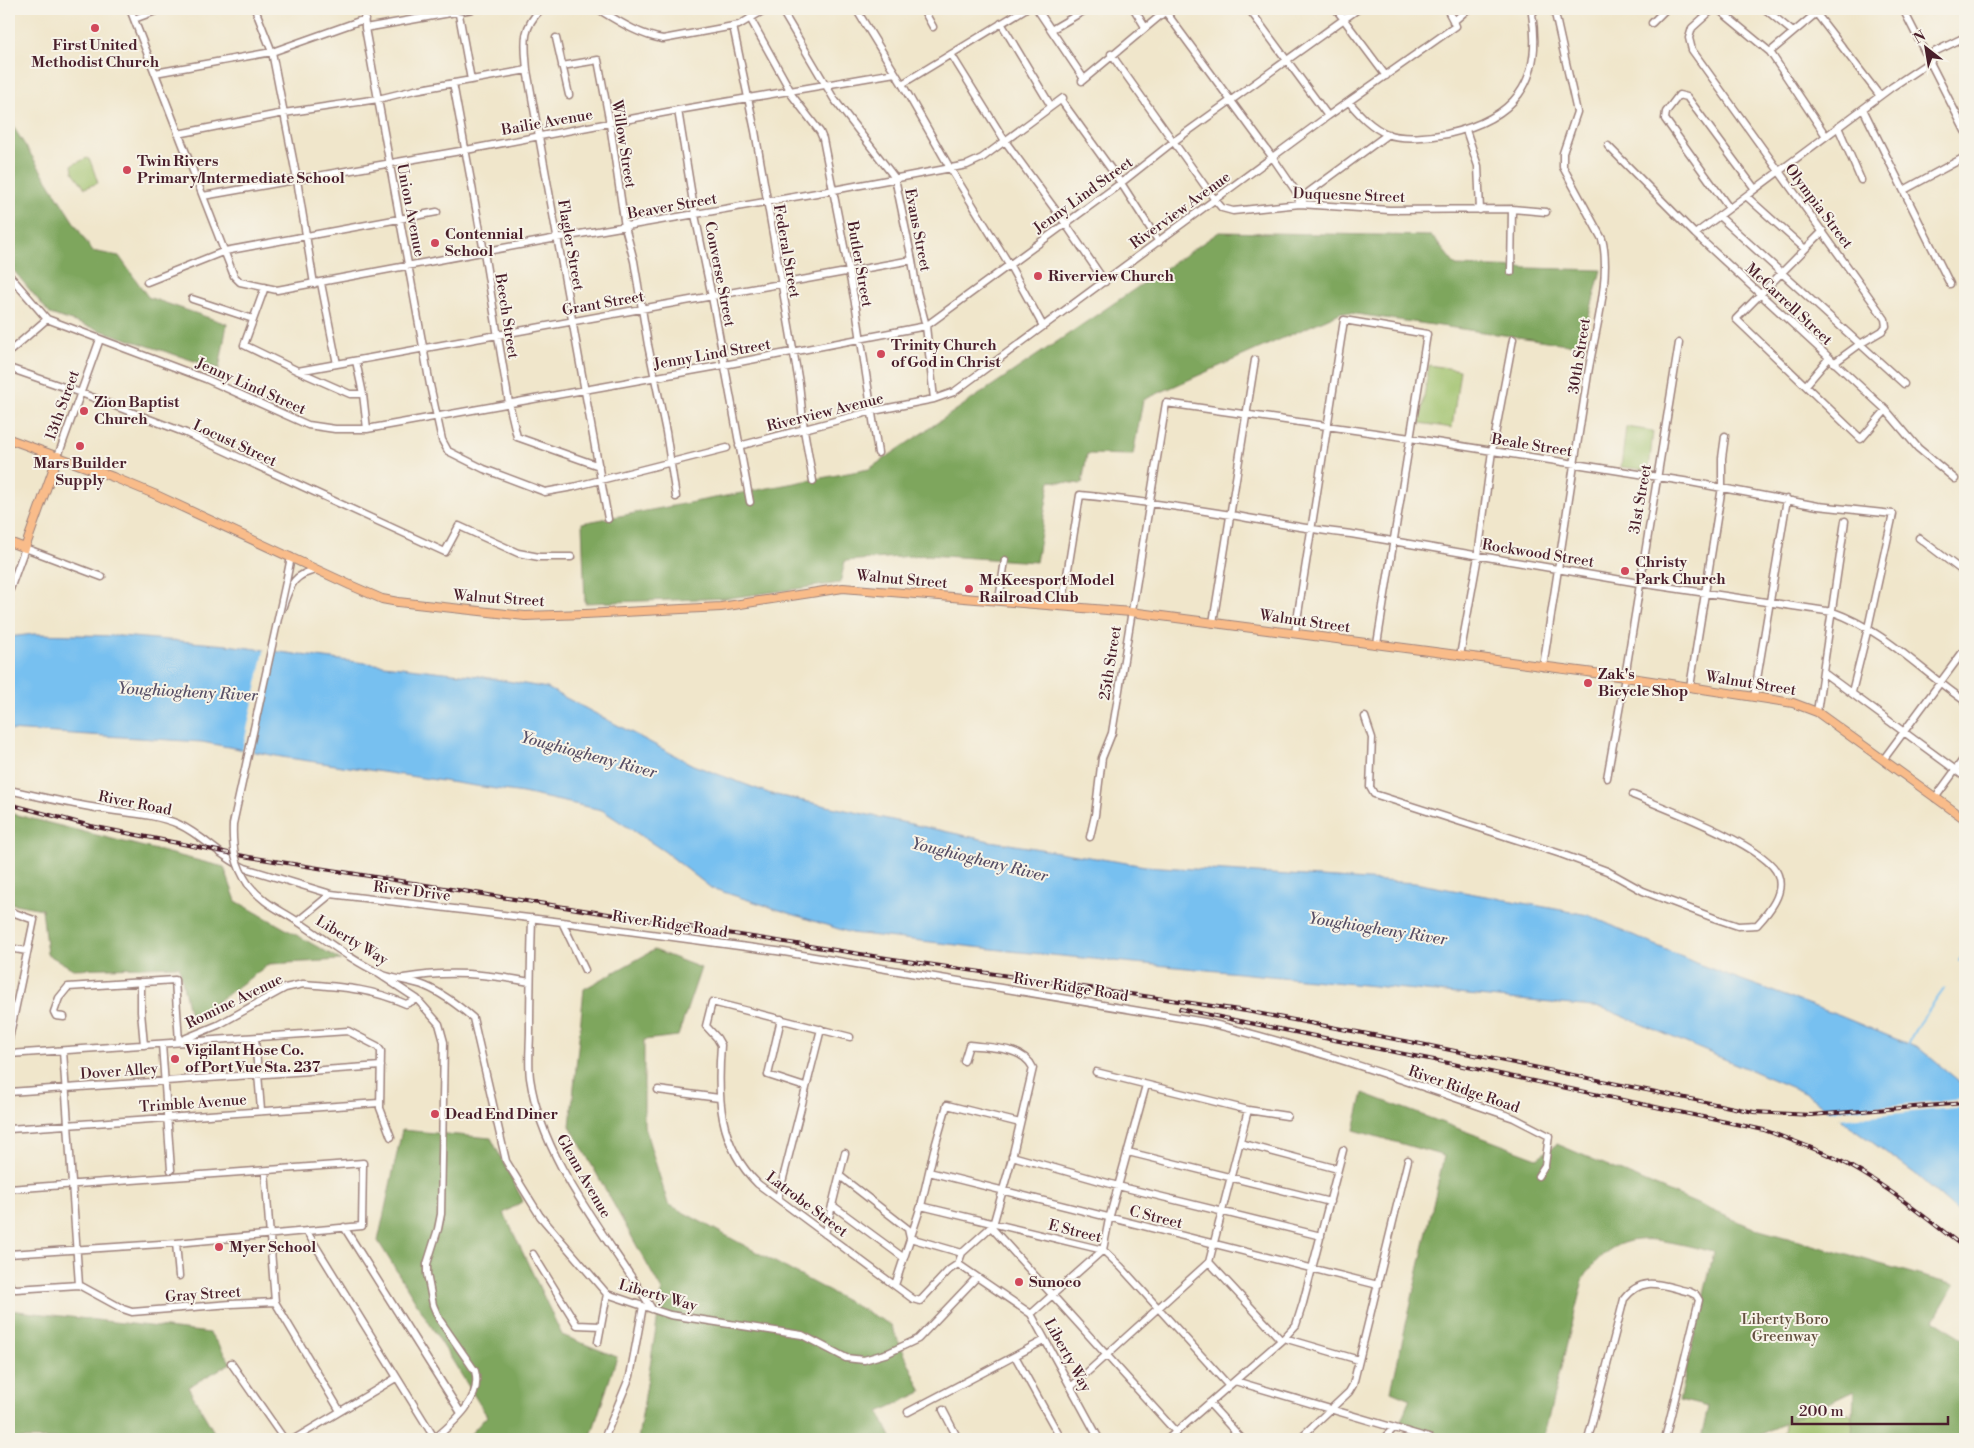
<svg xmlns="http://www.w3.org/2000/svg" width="1974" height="1448" font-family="'Libre Bodoni',serif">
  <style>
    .green { fill: #9dc069; stroke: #74704a }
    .forest { fill: #7ea65d; stroke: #646244 }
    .water { fill: #77c0f0; stroke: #60708e }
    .pier { fill: #f0e6cb }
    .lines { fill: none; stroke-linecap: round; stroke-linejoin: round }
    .stream { stroke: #77c0f0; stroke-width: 2 }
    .minor-casing { stroke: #9d827b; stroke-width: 9 }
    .major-casing { stroke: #9d827b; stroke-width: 10 }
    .minor { stroke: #fff; stroke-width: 6 }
    .major { stroke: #f9bc8a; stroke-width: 8 }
    .rail-casing { stroke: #4a1f2b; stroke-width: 4 }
    .rail { stroke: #f7f3e8; stroke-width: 2; stroke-dasharray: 5.5; stroke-linecap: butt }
    .minor-bridge-casing { stroke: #9d827b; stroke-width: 9; stroke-linecap: butt }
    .minor-bridge { stroke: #fff; stroke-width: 6 }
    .poi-dot { fill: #d1495b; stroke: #f7f3e8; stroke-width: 2 }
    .labels { text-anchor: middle; stroke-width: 4; stroke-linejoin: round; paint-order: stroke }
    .poi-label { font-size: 15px; font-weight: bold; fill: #4a1f2b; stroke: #f7f3e8; text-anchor: start }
    .street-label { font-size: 15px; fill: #4a1f2b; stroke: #f7f3e8 }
    .park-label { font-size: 15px; fill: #634f3e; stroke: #f7f3e8 }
    .water-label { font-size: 16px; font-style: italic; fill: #584f66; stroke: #f7f3e8 }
  </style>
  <rect width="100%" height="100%" fill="#f7f3e8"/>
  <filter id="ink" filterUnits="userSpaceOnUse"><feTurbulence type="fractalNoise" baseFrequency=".02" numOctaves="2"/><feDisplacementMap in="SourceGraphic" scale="10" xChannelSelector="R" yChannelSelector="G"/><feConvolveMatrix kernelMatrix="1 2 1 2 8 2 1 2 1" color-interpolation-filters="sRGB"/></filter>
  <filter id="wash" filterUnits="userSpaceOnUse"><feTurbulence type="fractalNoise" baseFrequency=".0096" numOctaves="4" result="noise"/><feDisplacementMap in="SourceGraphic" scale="20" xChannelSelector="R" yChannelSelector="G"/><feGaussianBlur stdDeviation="1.12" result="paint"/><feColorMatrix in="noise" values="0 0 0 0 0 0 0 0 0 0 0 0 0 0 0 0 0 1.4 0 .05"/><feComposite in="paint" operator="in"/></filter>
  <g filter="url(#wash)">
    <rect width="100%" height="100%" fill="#f0e6cb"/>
    <path class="green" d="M 87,158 L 90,160 L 98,183 L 85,188 L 73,172 L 72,165 Z
      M 1429,365 L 1460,370 L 1452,428 L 1420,423 Z
      M 1626,427 L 1653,431 L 1649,470 L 1621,467 Z
      M 1810,1407 L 1850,1413 L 1860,1422 L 1855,1439 L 1782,1439 L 1786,1412 Z"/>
    <path class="forest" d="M 9,120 L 92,251 L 119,256 L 148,297 L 227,324 L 219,369 L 50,314 L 9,265 Z
      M 1219,232 L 1432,236 L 1456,266 L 1601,270 L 1581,346 L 1342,312 L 1143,400 L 1133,455 L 1087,454 L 1082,484 L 1050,481 L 1036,562 L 927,555 L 845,561 L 840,583 L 729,598 L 585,603 L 582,523 L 869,469 Z
      M 9,813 L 224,867 L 236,901 L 341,960 L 269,964 L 191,1021 L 179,966 L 73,969 L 47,954 L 42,909 L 9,903 Z
      M 654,950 L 701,968 L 678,1036 L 644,1040 L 644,1125 L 668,1204 L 891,1325 L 922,1392 L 879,1412 L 892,1439 L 638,1439 L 662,1291 L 570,1126 L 584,989 Z
      M 1363,1093 L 1537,1158 L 1557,1144 L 1756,1229 L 1954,1285 L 1934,1320 L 1965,1339 L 1965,1439 L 1852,1439 L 1854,1391 L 1751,1439 L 1701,1439 L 1708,1407 L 1679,1400 L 1714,1252 C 1661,1240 1616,1222 1583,1280 L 1543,1439 L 1450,1439 L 1399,1425 L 1410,1399 L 1391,1391 L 1444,1156 L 1354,1130 Z
      M 402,1130 L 491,1138 L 523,1201 L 504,1213 L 562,1335 L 617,1357 L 590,1439 L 466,1439 L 487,1416 L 378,1241 Z
      M 9,1310 L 210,1333 L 231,1363 L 188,1387 L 218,1439 L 9,1439 Z"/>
    <path class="water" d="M 34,634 L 120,636 L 227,645 L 340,660 L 478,676 L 547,688 L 693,765 L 771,794 L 990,841 L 1145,866 L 1415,883 L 1588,915 L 1698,964 L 1840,1016 L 1920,1049 L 1965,1086 L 1965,1218 L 1914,1173 L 1805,1093 L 1603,1008 L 1010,951 L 851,933 L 711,888 L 664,851 L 602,810 L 523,793 L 282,757 L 202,742 L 9,730 L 9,637 Z"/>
    <path class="pier" d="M 265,647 L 276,649 L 252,754 L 242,752 Z
      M 1965,1099 L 1965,1107 L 1848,1118 L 1836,1119 L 1827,1111 Z"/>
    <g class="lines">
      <path class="stream" d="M 1959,961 L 1965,951
        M 1907,1045 L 1915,1030 L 1944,989"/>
    </g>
  </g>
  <g filter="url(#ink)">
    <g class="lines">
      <defs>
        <path id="minor" d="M 130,9 L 234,276 L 240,282 L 277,290 L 557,238 L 834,190 L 967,165 L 982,158 L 1063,98
          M 255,9 L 272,52 L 297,180 L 314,284
          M 364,9 L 365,28 L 430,385 L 442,440 L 448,451 L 484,469 L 545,492 L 573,487 L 727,448
          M 458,9 L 471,80
          M 541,9 C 521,29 525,44 527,70 L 608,519
          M 598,9 C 618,21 639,35 663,39 L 739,25 L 766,9
          M 781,9 L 834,99 L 895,178 L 912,260 L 917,292 L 926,326 L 934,399
          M 856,9 L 902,84 L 950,168 L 1009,264 L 1043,326
          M 923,9 L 933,27
          M 1037,9 L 1084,79
          M 1134,9 L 1145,27
          M 1249,9 L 1328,116
          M 1336,9 L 1386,76
          M 1713,9 L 1692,28 L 1689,38 L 1692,50 L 1885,319 L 1886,326 L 1882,331 L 1860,344 L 1834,363
          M 1718,9 L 1770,52 L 1826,136
          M 1765,9 L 1793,32
          M 1811,9 L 1816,13 L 1880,96
          M 1903,9 L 1965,131
          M 1165,11 L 1273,158 L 1297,193 L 1300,204
          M 750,18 L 790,90
          M 134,19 L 161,9
          M 1453,22 L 1468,9
          M 1001,23 L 1051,106
          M 1652,23 L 1666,9
          M 733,26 L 755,131 L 799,383 L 804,430 L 813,481
          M 365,28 L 473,9
          M 1051,30 L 1087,9
          M 556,38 L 569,95
          M 1770,52 L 1821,9
          M 951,54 L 1005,141 L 1065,223 L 1105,282
          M 1111,54 L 1215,200 L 1222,208 L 1233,211 L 1300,204 L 1389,210 L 1512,209 L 1546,212
          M 1928,55 L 1965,37
          M 562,66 L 598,60 L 610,124 L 625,227 L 634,261 L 648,345 L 666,432 L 676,497
          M 155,73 L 272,52 L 365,19
          M 1082,81 L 1167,10
          M 453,83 L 484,252 L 509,403 L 517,437 L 599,466
          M 902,84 L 1025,9
          M 788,90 L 820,132 L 823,139 L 856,308 L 878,453
          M 1061,100 L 1121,183 L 1159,242
          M 1349,102 C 1360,115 1371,127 1387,134 C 1402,140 1431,137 1447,134 C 1514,119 1543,83 1532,14 L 1536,9
          M 1863,109 L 1950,284
          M 678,110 L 695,215 L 712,297 L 750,502
          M 1838,127 L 1861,180
          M 1466,130 L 1478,166 L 1480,210
          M 178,134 L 284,113 L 378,99 L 415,90 L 527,70
          M 1608,146 L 1695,234 L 1886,410 L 1918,448 L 1955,479
          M 1904,190 L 1965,157
          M 203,196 L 466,150 L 678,110 L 895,73
          M 1746,196 L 1805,249
          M 1300,204 L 1309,192 L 1388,134
          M 1729,208 L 1665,119 L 1666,112 L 1679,95 L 1687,97 L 1755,189
          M 1719,216 L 1904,384
          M 1823,231 L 1736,319 L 1861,439 L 1886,410
          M 1695,234 L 1892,87 L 1931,61
          M 1511,272 L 1512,209
          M 9,275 L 47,319 L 206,379 L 308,425 L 335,429 L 367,429 L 724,365 L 926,326 L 1121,183 L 1173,142 L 1358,9
          M 147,282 L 225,251 L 437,212
          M 321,283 L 337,364
          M 265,287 L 244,345 L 298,371 L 350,394 L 363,394
          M 192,299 L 253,319
          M 9,352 L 47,319
          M 356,361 L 363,394 L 367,429
          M 9,368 L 81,393 L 186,433 L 445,552 L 459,526 L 518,553 L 539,557 L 571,557
          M 298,371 L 912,260
          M 1806,385 L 1829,358
          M 739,446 L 873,411 L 934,399 L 954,392 L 1328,116 L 1456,26 L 1447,9
          M 58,456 L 100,339
          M 1919,538 L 1965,573
          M 286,582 L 291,557
          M 9,592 L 25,548 L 102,577
          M 999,600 L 1005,560
          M 1062,606 L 1080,495 C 1131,500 1181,507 1231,515 C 1271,522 1311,530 1351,534 L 1639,583 L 1833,612 C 1884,630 1921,671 1965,701
          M 282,609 C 290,587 292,574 317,570
          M 1213,623 L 1255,360
          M 1295,633 L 1344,320 L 1427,334 L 1377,644
          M 1460,656 L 1478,556 L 1492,451 L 1513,339
          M 1543,667 C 1558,569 1573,472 1588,374 C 1594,335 1612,276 1602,239 L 1563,167 L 1563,153 L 1577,112 L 1554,9
          M 1824,673 L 1965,777
          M 1690,687 L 1722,487 L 1722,458 L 1725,436
          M 1754,697 L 1787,499
          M 1817,712 L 1845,521
          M 1365,717 L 1372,738 L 1370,787 L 1374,794 L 1561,854 L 1607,871 L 1643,891 L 1714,918 L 1738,926 L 1757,925 C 1769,912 1785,893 1778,875 C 1769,847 1662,807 1633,795
          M 1883,760 L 1965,649
          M 1607,778 L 1625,677 L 1679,343
          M 9,790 C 40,797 71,804 103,809 C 128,813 155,814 178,824 C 203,835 220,857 245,868 L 331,894 L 562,922 L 784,952 L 1205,1022 C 1310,1047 1412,1083 1514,1118 L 1549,1136 L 1545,1165 L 1538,1176
          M 1935,798 L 1965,757
          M 1090,837 L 1095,815 L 1102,758 L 1112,733 L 1166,403 L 1410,438 L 1690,482 L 1818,506 L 1893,514 L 1868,628 L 1852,692
          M 248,884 C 266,906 278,908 300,923 C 326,940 352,961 381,974 C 395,980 411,980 425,986 C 442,993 459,1006 473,1018 L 506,1161 L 540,1216 L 607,1294 L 670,1315 L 802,1335 L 846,1358 L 864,1360 L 888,1353 L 918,1339 L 976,1278
          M 9,911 L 34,920 L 9,1039
          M 532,918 C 531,955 530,992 530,1029 C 530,1045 528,1062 530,1078 C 542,1162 609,1238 652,1309
          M 298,921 L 331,894
          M 562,922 L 585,970
          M 9,948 L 27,951
          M 379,974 L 417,999 L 439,1024 L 444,1042 L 441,1214 L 438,1229 L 427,1264 L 427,1274 L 433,1305 L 439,1319 L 475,1371 C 483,1399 453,1423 434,1439
          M 404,978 C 449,970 487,974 530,982
          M 141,982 L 141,1012 L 144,1045
          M 64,1017 L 56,1016 L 54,1012 L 59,998 L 68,987 L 175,980 L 179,1042
          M 781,1019 L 768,1075 L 805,1087
          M 850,1037 L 712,1002 L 706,1026 L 717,1038 L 721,1045 C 717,1096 718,1145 758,1184 L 913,1299 L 920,1301 L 949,1270 L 958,1264
          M 255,1038 L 261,1110
          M 184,1039 L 218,1025 L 285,988 L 303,984 C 341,987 370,988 406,1004 L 417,999
          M 162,1044 L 171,1170
          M 63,1051 L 79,1285
          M 9,1054 L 348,1031 L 377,1046 L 381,1051 L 380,1108 L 391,1137
          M 1096,1072 L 1248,1110 L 1287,1116
          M 658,1090 L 719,1098
          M 9,1092 L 381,1066
          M 9,1129 L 379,1103
          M 1240,1143 L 1338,1169
          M 1128,1152 L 1330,1202
          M 1012,1156 L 1118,1186 L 1321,1236
          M 265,1171 L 275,1302 L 340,1411
          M 929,1172 L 1378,1285
          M 840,1176 L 908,1229 L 910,1238 L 962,1253
          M 9,1189 L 363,1163 L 362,1226 L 176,1243 L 9,1254
          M 778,1198 L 821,1029
          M 832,1205 L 904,1258
          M 921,1206 L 1103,1250 L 1121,1267 L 1228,1385
          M 344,1227 L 461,1413
          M 991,1227 L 1176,1432
          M 307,1232 L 435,1439
          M 825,1234 L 845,1153
          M 176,1243 L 179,1276
          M 533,1254 L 577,1325 L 601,1326
          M 1209,1262 L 1281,1340
          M 958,1264 L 962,1253 L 993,1225 L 1012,1158 L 1033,1068 C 1023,1046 990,1048 969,1045 L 964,1061
          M 958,1264 L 1031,1314 L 1099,1439
          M 9,1283 L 11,1287 L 16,1289 L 79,1285 L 123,1309 L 132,1312 L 231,1304 L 275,1302
          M 895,1285 L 921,1206 L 934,1150 L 947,1105 L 1020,1123
          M 1031,1314 L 1103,1250 L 1109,1219 L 1146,1085
          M 1284,1338 L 1359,1360
          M 598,1342 L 607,1294
          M 1015,1356 L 1061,1439
          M 231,1363 L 284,1439
          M 1235,1381 L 1432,1439
          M 1071,1387 L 1209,1262 L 1248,1110
          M 1209,1403 L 1242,1439
          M 943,1410 L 958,1439
          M 908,1412 L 1045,1340
          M 294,1439 L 396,1378
          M 604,1439 L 630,1376 L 643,1306
          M 1168,1439 L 1284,1338 L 1296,1325 L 1303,1303 L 1343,1150
          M 1299,1439 L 1349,1392 L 1353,1385 L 1408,1160
          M 1383,1439 L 1394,1428
          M 1588,1439 L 1624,1299 C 1643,1274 1663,1286 1690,1292 L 1696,1295 L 1699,1300 L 1665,1439"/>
        <path id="major" d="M 9,439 L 113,477 L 154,494 L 350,585 L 382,599 L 398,602 L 525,616 L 585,614 L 721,607 L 843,588 L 1131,612 L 1625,677 L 1793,703 L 1817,712 L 1965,819
          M 9,542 L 25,548 L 58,456"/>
      </defs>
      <use href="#minor" class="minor-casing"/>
      <use href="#major" class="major-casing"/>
      <use href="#minor" class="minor"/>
      <use href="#major" class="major"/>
      <defs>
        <path id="rail" d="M 9,804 L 91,826 L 249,857 L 873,956 L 1246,1011 L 1421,1044 L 1754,1112 L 1811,1115 L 1965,1103
          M 1180,1009 L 1434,1060 L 1764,1130 C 1788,1139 1812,1147 1835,1158 C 1882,1181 1924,1217 1965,1248"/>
      </defs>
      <use href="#rail" class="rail-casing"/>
      <use href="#rail" class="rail"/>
      <defs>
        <path id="minor-bridge" d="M 248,884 C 235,865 232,847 233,824 L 286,582"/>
      </defs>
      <use href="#minor-bridge" class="minor-bridge-casing"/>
      <use href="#minor-bridge" class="minor-bridge"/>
    </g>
  </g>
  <g class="poi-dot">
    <circle cx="95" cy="28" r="5"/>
    <circle cx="127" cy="170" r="5"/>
    <circle cx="435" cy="243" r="5"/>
    <circle cx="1038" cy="276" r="5"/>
    <circle cx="881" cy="354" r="5"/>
    <circle cx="84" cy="411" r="5"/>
    <circle cx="80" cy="446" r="5"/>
    <circle cx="1625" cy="571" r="5"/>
    <circle cx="969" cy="589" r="5"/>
    <circle cx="1588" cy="683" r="5"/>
    <circle cx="175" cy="1059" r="5"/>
    <circle cx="435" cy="1114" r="5"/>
    <circle cx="219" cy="1247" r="5"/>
    <circle cx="1019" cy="1282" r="5"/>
  </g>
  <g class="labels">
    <g class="poi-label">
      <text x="95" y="50" text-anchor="middle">First United<tspan x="95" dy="17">Methodist Church</tspan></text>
      <text x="137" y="166">Twin Rivers<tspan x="137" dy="17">Primary/Intermediate School</tspan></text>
      <text x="445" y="239">Contennial<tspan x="445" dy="17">School</tspan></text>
      <text x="1048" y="281">Riverview Church</text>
      <text x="891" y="350">Trinity Church<tspan x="891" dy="17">of God in Christ</tspan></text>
      <text x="94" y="407">Zion Baptist<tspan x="94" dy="17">Church</tspan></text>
      <text x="80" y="468" text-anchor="middle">Mars Builder<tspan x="80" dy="17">Supply</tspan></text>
      <text x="1635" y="567">Christy<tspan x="1635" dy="17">Park Church</tspan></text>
      <text x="979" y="585">McKeesport Model<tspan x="979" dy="17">Railroad Club</tspan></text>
      <text x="1598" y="679">Zak's<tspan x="1598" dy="17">Bicycle Shop</tspan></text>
      <text x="185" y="1055">Vigilant Hose Co.<tspan x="185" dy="17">of Port Vue Sta. 237</tspan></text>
      <text x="445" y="1119">Dead End Diner</text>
      <text x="229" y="1252">Myer School</text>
      <text x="1029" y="1287">Sunoco</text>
    </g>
    <g class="street-label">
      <text transform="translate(547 122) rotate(-10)" y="5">Bailie Avenue</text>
      <text transform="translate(624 144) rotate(81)" y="5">Willow Street</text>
      <text transform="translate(1083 195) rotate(-36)" y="5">Jenny Lind Street</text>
      <text transform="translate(1349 195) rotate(2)" y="5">Duquesne Street</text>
      <text transform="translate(672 206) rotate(-10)" y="5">Beaver Street</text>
      <text transform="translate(1819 206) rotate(53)" y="5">Olympia Street</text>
      <text transform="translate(411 210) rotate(79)" y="5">Union Avenue</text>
      <text transform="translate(1180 210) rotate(-36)" y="5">Riverview Avenue</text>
      <text transform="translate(918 230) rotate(79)" y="5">Evans Street</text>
      <text transform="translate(571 245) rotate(80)" y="5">Flagler Street</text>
      <text transform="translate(787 251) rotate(80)" y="5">Federal Street</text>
      <text transform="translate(860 264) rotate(80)" y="5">Butler Street</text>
      <text transform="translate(720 274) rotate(79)" y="5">Converse Street</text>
      <text transform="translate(603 303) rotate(-10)" y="5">Grant Street</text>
      <text transform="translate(1789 304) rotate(43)" y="5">McCarrell Street</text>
      <text transform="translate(507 316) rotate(81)" y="5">Beech Street</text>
      <text transform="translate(712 354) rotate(-10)" y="5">Jenny Lind Street</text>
      <text transform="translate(1579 356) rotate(-81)" y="5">30th Street</text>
      <text transform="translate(251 386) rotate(24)" y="5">Jenny Lind Street</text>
      <text transform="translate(62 405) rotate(-70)" y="5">13th Street</text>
      <text transform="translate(825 412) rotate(-14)" y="5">Riverview Avenue</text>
      <text transform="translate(235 443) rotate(25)" y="5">Locust Street</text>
      <text transform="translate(1532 445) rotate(9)" y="5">Beale Street</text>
      <text transform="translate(1640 499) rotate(-80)" y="5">31st Street</text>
      <text transform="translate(1538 553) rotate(9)" y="5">Rockwood Street</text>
      <text transform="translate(902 579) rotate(5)" y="5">Walnut Street</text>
      <text transform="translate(499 598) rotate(4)" y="5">Walnut Street</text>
      <text transform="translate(1305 621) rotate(8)" y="5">Walnut Street</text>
      <text transform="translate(1110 663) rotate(-81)" y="5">25th Street</text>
      <text transform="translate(1751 683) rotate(9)" y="5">Walnut Street</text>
      <text transform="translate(135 803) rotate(11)" y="5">River Road</text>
      <text transform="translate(412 891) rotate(7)" y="5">River Drive</text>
      <text transform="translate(670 924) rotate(8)" y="5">River Ridge Road</text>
      <text transform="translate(352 940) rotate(31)" y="5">Liberty Way</text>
      <text transform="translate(1071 987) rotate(9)" y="5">River Ridge Road</text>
      <text transform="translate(234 1001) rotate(-26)" y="5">Romine Avenue</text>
      <text transform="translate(119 1071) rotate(-4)" y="5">Dover Alley</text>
      <text transform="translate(1464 1089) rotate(19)" y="5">River Ridge Road</text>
      <text transform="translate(193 1103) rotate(-4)" y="5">Trimble Avenue</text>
      <text transform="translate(584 1176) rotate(60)" y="5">Glenn Avenue</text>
      <text transform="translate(807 1204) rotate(37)" y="5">Latrobe Street</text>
      <text transform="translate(1156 1217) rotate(14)" y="5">C Street</text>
      <text transform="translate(1075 1231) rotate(14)" y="5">E Street</text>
      <text transform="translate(203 1294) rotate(-4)" y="5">Gray Street</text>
      <text transform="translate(658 1295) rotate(16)" y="5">Liberty Way</text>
      <text transform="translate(1068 1355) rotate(61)" y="5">Liberty Way</text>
    </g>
    <g class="park-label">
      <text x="1785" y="1324">Liberty Boro<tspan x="1785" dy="17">Greenway</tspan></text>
    </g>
    <g class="water-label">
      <text transform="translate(188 691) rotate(3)" y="6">Youghiogheny River</text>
      <text transform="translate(589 754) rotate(15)" y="6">Youghiogheny River</text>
      <text transform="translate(980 859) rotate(14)" y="6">Youghiogheny River</text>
      <text transform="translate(1378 928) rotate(9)" y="6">Youghiogheny River</text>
    </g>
  </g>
  <rect width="1974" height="1448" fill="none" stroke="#f7f3e8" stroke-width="30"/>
  <g transform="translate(1926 48) rotate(329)" stroke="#f7f3e8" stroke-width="4" paint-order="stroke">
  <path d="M0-4L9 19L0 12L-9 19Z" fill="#4a1f2b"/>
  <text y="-8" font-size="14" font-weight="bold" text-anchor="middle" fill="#4a1f2b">N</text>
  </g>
  <path d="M1792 1416v8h156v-8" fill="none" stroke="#4a1f2b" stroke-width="2.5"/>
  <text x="1799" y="1416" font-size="15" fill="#4a1f2b" stroke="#f7f3e8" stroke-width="4" paint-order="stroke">200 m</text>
</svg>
